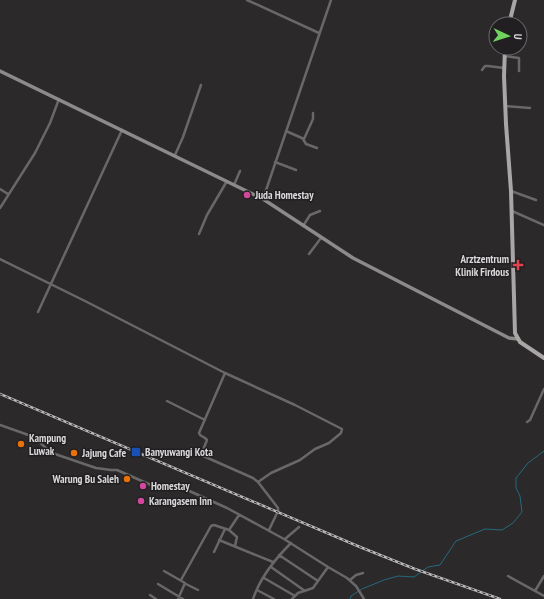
<svg xmlns="http://www.w3.org/2000/svg" width="544" height="599" font-family="'PT Sans Narrow',sans-serif">
  <style>
    .lines { fill: none; stroke-linecap: round; stroke-linejoin: round }
    .stream { stroke: #256a7f; stroke-width: 1 }
    .street { stroke: #696868; stroke-width: 2.5 }
    .secondary { stroke: #8d8b8a; stroke-width: 3.5 }
    .primary { stroke: #a9a6a5; stroke-width: 4 }
    .rail-casing { stroke: #bab9ba; stroke-width: 2.5 }
    .rail { stroke: #211f21; stroke-width: 1; stroke-dasharray: 3; stroke-linecap: butt }
    .hotel-dot { fill: #d1479c; stroke: #211f21; stroke-width: 1.5 }
    .health-dot { fill: #e0444e; stroke: #211f21; stroke-width: 1.5 }
    .food-dot { fill: #e8710a; stroke: #211f21; stroke-width: 1.5 }
    .transit-dot { fill: #1a4fb4; stroke: #211f21; stroke-width: 1.5 }
    .labels { text-anchor: middle; stroke-width: 3; stroke-linejoin: round; paint-order: stroke }
    .poi-label { font-size: 11px; font-weight: bold; fill: #dad9da; stroke: #211f21; text-anchor: start }
  </style>
  <rect width="100%" height="100%" fill="#2b292a"/>
  <g class="lines">
    <path class="stream" d="M 350,599 L 351,596 L 362,589 L 384,580 L 398,576 L 414,577 L 428,567 L 440,565 L 456,541 L 485,529 L 502,530 L 513,523 L 522,512 L 520,496 L 516,488 L 516,478 L 528,463 L 544,451"/>
    <path class="street" d="M 247,0 L 319,33
      M 505,56 L 519,58 L 519,71
      M 482,70 L 485,66 L 488,66 L 504,68
      M 505,106 L 530,108
      M 286,131 L 304,139 L 313,119 L 313,113
      M 303,139 L 306,144 L 317,148
      M 175,155 L 183,137 L 201,85
      M 275,162 L 296,170
      M 234,185 L 240,171
      M 0,189 L 8,194
      M 511,191 L 536,200
      M 263,199 L 331,0
      M 0,208 L 35,153 L 50,123 L 59,99
      M 512,211 L 544,225
      M 303,226 L 310,215 L 320,211
      M 199,234 L 207,215 L 227,181
      M 309,254 L 321,238
      M 0,259 L 85,301 L 225,373 L 295,405 L 342,429 L 341,433 L 329,443 L 315,449 L 300,460 L 271,473 L 258,482
      M 38,312 L 122,130
      M 225,373 L 199,433 L 200,435 L 205,438 L 207,440 L 201,455 L 253,478 L 258,482 L 278,508 L 278,511 L 269,530
      M 167,401 L 205,420
      M 527,422 L 530,420 L 544,389
      M 0,425 L 34,437 L 48,450 L 55,454 L 96,468 L 111,470 L 117,470 L 151,485 L 185,489 L 227,508 L 284,539 L 328,567 L 347,578 L 356,586 L 364,599
      M 229,530 L 237,537 L 235,546
      M 285,539 L 299,527
      M 219,540 L 273,562
      M 214,552 L 225,529
      M 279,555 L 318,581
      M 271,567 L 305,591
      M 164,571 L 185,583 L 178,599
      M 508,576 L 544,596
      M 264,578 L 295,596
      M 181,580 L 211,526 L 214,525 L 229,530 L 239,515
      M 350,580 L 356,575 L 363,573
      M 158,584 L 183,599
      M 186,584 L 198,590
      M 257,590 L 274,599
      M 535,591 L 544,576
      M 150,595 L 156,599
      M 253,599 C 260,578 275,559 291,543
      M 292,599 L 298,593 L 313,588 L 328,567"/>
    <path class="secondary" d="M 0,71 L 263,199 L 353,258 L 509,338 L 518,339"/>
    <path class="primary" d="M 509,24 L 515,0
      M 505,48 L 504,76 L 506,124 L 511,191 L 515,333 L 520,342 L 544,358"/>
    <defs>
      <path id="rail" d="M 0,394 L 360,547 L 415,569 L 500,599"/>
    </defs>
    <use href="#rail" class="rail-casing"/>
    <use href="#rail" class="rail"/>
  </g>
  <g class="hotel-dot">
    <circle cx="247" cy="195" r="4"/>
    <circle cx="143" cy="486" r="4"/>
    <circle cx="141" cy="501" r="4"/>
  </g>
  <path class="health-dot" d="M516 259h4v4h4v4h-4v4h-4v-4h-4v-4h4z"/>
  <g class="food-dot">
    <circle cx="21" cy="444" r="4"/>
    <circle cx="74" cy="453" r="4"/>
    <circle cx="127" cy="479" r="4"/>
  </g>
  <rect class="transit-dot" x="131" y="447" width="10" height="10" rx="2"/>
  <g class="labels">
    <g class="poi-label">
      <text x="255" y="199">Juda Homestay</text>
      <text x="509" y="263" text-anchor="end">Arztzentrum<tspan x="509" dy="13">Klinik Firdous</tspan></text>
      <text x="29" y="442">Kampung<tspan x="29" dy="13">Luwak</tspan></text>
      <text x="145" y="456">Banyuwangi Kota</text>
      <text x="82" y="457">Jajung Cafe</text>
      <text x="119" y="483" text-anchor="end">Warung Bu Saleh</text>
      <text x="151" y="490">Homestay</text>
      <text x="149" y="505">Karangasem Inn</text>
    </g>
  </g>
  <g transform="translate(508 36) rotate(94)"><circle r="19" fill="#211f21" stroke="#6b696b"/>
  <path d="M0-3L7 15L0 10L-7 15Z" fill="#70d35f"/>
  <text y="-6" font-size="11" font-weight="bold" text-anchor="middle" fill="#dad9da">U</text>
  </g>
</svg>
